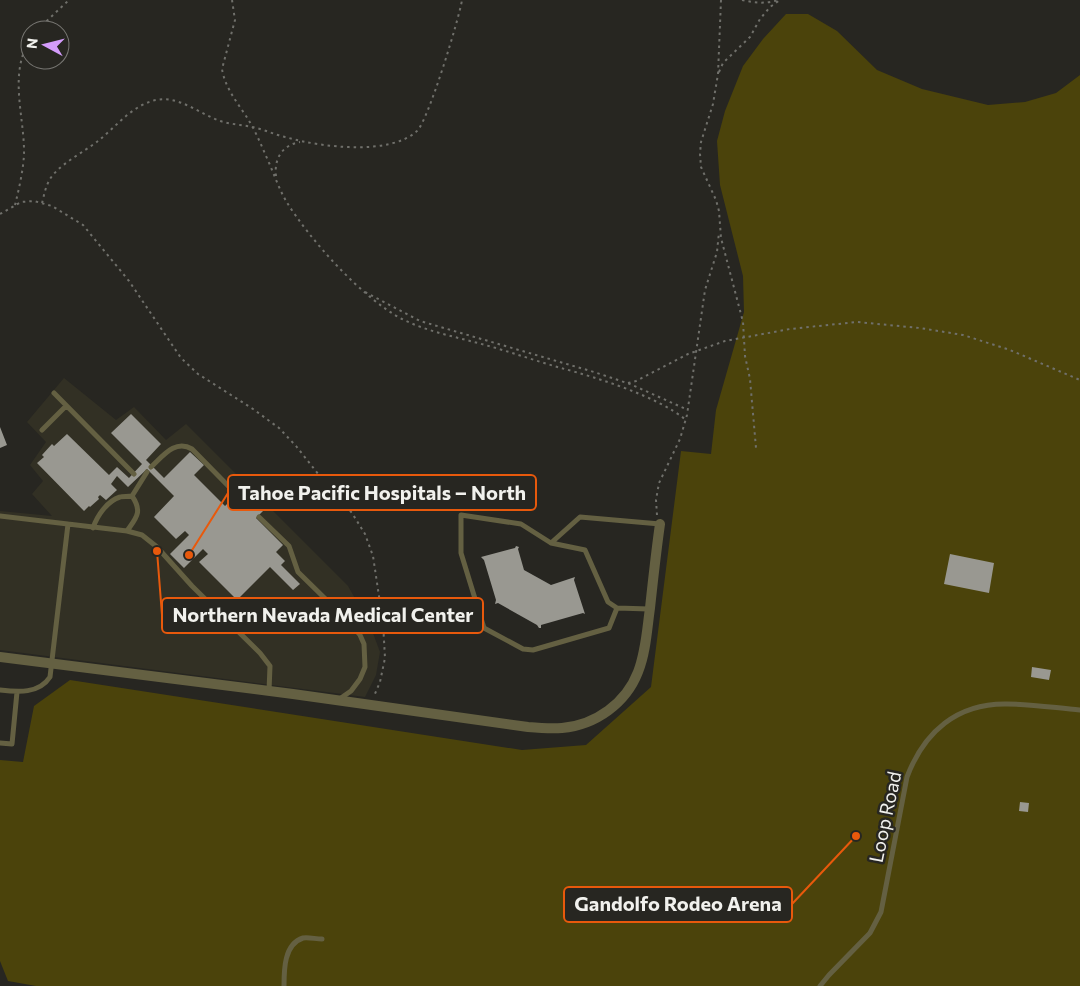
<svg xmlns="http://www.w3.org/2000/svg" width="1080" height="986" font-family="Commissioner,sans-serif">
  <style>
    .built { fill: #323024 }
    .green { fill: #4b430b }
    .building { fill: #999891 }
    .lines { fill: none; stroke-linecap: round; stroke-linejoin: round }
    .path { stroke: #70706b; stroke-width: 2; stroke-dasharray: 2.5 4; stroke-linecap: butt }
    .service { stroke: #646042; stroke-width: 5 }
    .minor { stroke: #646042; stroke-width: 10 }
    .labels { text-anchor: middle; stroke-width: 5; stroke-linejoin: round; paint-order: stroke }
    .street-label { font-size: 19px; fill: #f1f1ed; stroke: #272621 }
    .leader { fill: none; stroke: #e8590c; stroke-width: 2 }
    .callout-dot { fill: #e8590c; stroke: #272621; stroke-width: 2 }
    .callout { fill: #272621; stroke: #e8590c; stroke-width: 2 }
    .callout-label { font-size: 20px; text-anchor: middle; font-weight: bold; fill: #f1f1ed }
  </style>
  <rect width="100%" height="100%" fill="#272621"/>
  <path class="built" d="M 64,378 L 116,420 L 134,407 L 166,440 L 186,424 L 348,586 L 370,625 L 380,652 L 376,675 L 365,697 L 0,650 L 0,511 L 52,516 L 32,494 L 43,481 L 30,465 L 46,442 L 27,422 Z"/>
  <path class="green" d="M 786,14 L 808,14 L 837,31 L 877,70 L 922,89 L 988,105 L 1025,102 L 1056,93 L 1080,75 L 1080,986 L 36,986 L 8,981 L 0,961 L 0,760 L 23,762 L 34,706 L 70,680 L 522,750 L 586,745 L 651,687 L 681,451 L 711,454 L 716,410 L 744,312 L 743,276 L 720,185 L 717,141 L 725,111 L 743,66 L 763,39 Z"/>
  <path class="building" d="M 131,414 L 161,444 L 146,460 L 164,478 L 190,452 L 204,465 L 194,475 L 225,506 L 231,500 L 239,509 L 251,497 L 264,510 L 256,518 L 283,545 L 276,552 L 285,561 L 281,565 L 300,584 L 293,590 L 270,567 L 237,600 L 199,562 L 208,554 L 203,549 L 184,568 L 170,554 L 189,535 L 185,531 L 176,539 L 154,517 L 174,496 L 147,469 L 128,487 L 117,476 L 111,484 L 117,490 L 106,500 L 100,495 L 98,497 L 99,499 L 90,507 L 89,506 L 84,511 L 37,463 L 44,457 L 42,455 L 52,444 L 54,446 L 67,434 L 109,475 L 117,467 L 129,478 L 142,464 L 111,433 Z
    M 0,427 L 7,445 L 0,448 Z
    M 516,546 L 519,547 L 518,549 L 524,570 L 551,585 L 575,577 L 574,580 L 585,614 L 583,613 L 541,625 L 541,628 L 539,628 L 537,625 L 498,603 L 495,604 L 496,600 L 484,560 L 481,557 L 515,548 Z
    M 950,554 L 994,563 L 989,593 L 944,584 Z
    M 1032,667 L 1051,670 L 1049,680 L 1031,677 Z
    M 1020,802 L 1029,803 L 1028,812 L 1019,811 Z"/>
  <g class="lines">
    <path class="path" d="M 232,0 L 235,20 L 222,69 C 225,87 236,101 246,116 C 254,128 260,142 266,156 C 273,171 278,187 286,201 C 310,240 362,298 402,319 C 428,332 457,337 485,345 C 511,352 536,361 561,368 C 598,378 657,396 686,420
      M 721,0 L 718,74 L 713,104 L 701,142 L 700,154 L 701,167 L 716,200 L 719,211 L 721,238 L 743,322 L 745,356 L 750,379 L 756,448
      M 742,0 C 755,3 766,4 778,0
      M 37,30 L 69,0
      M 719,72 L 723,63 L 750,37 L 760,19 L 770,7 L 780,0
      M 276,176 C 274,159 282,145 300,142
      M 42,203 C 44,196 45,188 49,181 C 56,166 84,152 98,141 C 116,127 132,105 156,100 C 178,95 200,114 220,121 C 233,125 247,125 260,129 C 270,132 279,136 289,138 C 321,147 390,156 417,131 C 428,121 459,19 462,0
      M 15,205 C 19,189 23,171 24,155 C 25,118 8,74 30,40
      M 0,214 L 21,202 L 34,201 L 52,206 L 83,225 L 129,281 L 181,358 L 198,374 L 253,409 L 279,428 L 296,446 L 319,475 L 352,513 L 365,534 L 373,556 L 383,623 L 385,658 L 380,682 L 374,696
      M 365,292 L 420,321 L 594,372 L 630,384 L 688,410
      M 628,383 L 636,381 L 688,354 L 725,341 L 790,329 L 857,322 L 920,328 L 963,335 L 1010,350 L 1080,380
      M 657,515 L 656,500 L 659,483 L 680,439 L 687,415 L 705,290 L 717,252 L 719,232"/>
    <path class="service" d="M 54,393 L 134,474
      M 42,430 L 66,406
      M 151,467 C 163,456 175,439 192,449 L 245,503
      M 0,516 L 127,531 L 142,535 L 157,547 L 192,586 L 260,653 L 270,666 L 269,691
      M 259,517 L 289,546 L 298,572 L 349,622 L 360,635 L 364,644 L 365,667 L 360,679 L 351,691 L 338,700
      M 93,528 C 97,516 107,501 120,497 C 123,496 128,497 132,496 L 147,472
      M 127,531 C 136,518 143,512 132,496
      M 551,543 L 585,550 L 608,602 L 617,608
      M 649,609 L 617,608 L 609,628 L 533,650 L 523,649 L 484,628 L 461,553 L 461,515 L 521,524 L 551,543 L 580,517 L 660,524
      M 0,690 C 18,692 39,694 50,677 L 68,524
      M 0,743 L 12,744 L 17,692
      M 284,986 C 284,970 284,944 303,938 C 308,937 316,939 322,939
      M 820,986 L 829,975 L 870,933 L 881,912 L 907,777 C 924,732 957,703 1007,704 C 1031,704 1056,708 1080,710"/>
    <path class="minor" d="M 0,657 L 293,694 L 528,727 C 539,728 551,729 562,728 C 596,725 626,703 638,672 C 646,652 647,629 650,608 C 653,580 656,552 660,524"/>
  </g>
  <g class="labels">
    <g class="street-label">
      <text transform="translate(885 817) rotate(-78)" y="7">Loop Road</text>
    </g>
  </g>
  <path class="leader" d="M189 555L228 493M157 551L162 615M856 836L792 904"/>
  <g class="callout-dot">
    <circle cx="189" cy="555" r="5"/>
    <circle cx="157" cy="551" r="5"/>
    <circle cx="856" cy="836" r="5"/>
  </g>
  <g class="callout">
    <rect x="228" y="475" width="308" height="35" rx="5"/>
    <rect x="162" y="598" width="321" height="35" rx="5"/>
    <rect x="564" y="887" width="228" height="35" rx="5"/>
  </g>
  <g class="callout-label">
    <text x="382" y="500">Tahoe Pacific Hospitals – North</text>
    <text x="323" y="622">Northern Nevada Medical Center</text>
    <text x="678" y="911">Gandolfo Rodeo Arena</text>
  </g>
  <g transform="translate(45 45) rotate(277)"><circle r="24" fill="#272621" stroke="#787773"/>
  <path d="M0-4L9 19L0 12L-9 19Z" fill="#d49cfb"/>
  <text y="-8" font-size="14" font-weight="bold" text-anchor="middle" fill="#f1f1ed">N</text>
  </g>
</svg>
